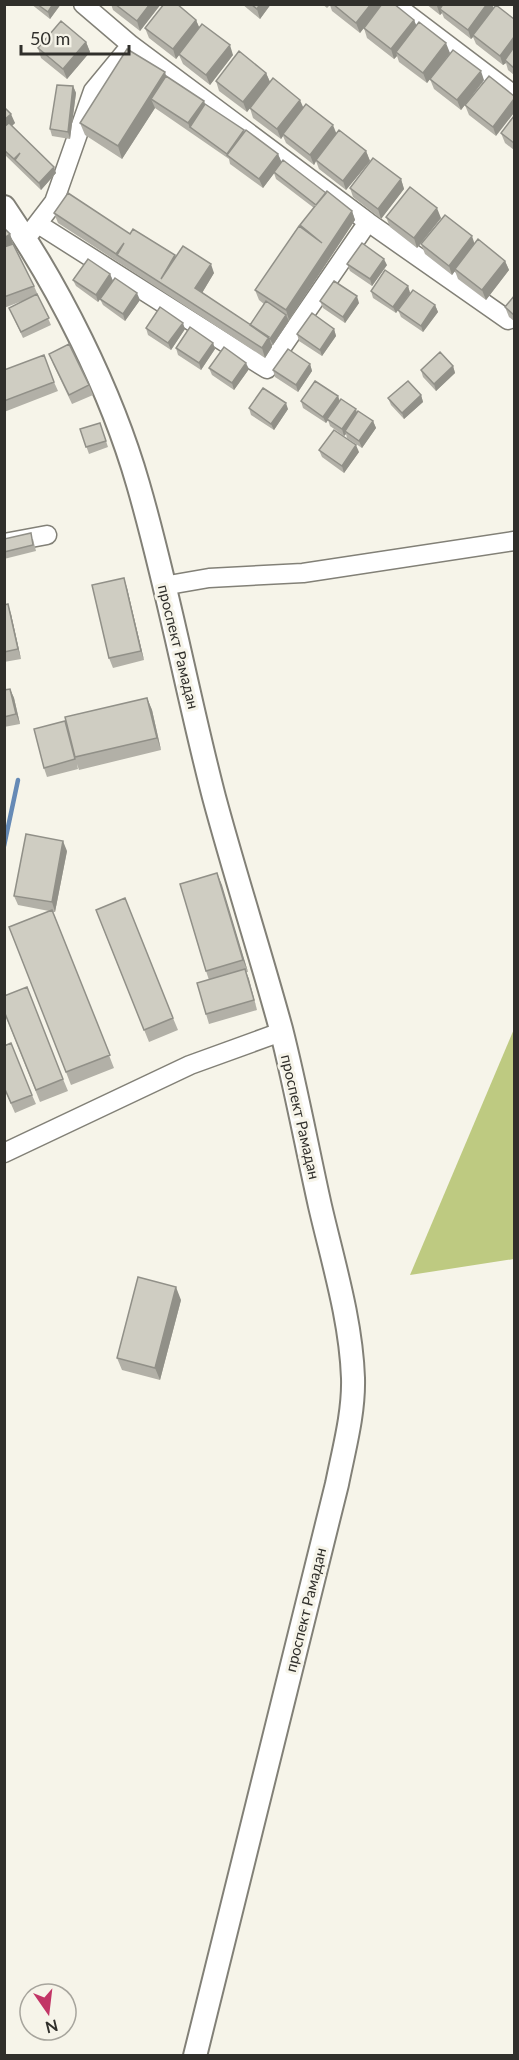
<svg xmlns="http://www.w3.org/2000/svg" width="519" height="2060" font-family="Lato,sans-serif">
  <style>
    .green { fill: #beca81 }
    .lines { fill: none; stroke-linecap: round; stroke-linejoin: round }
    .stream { stroke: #668ab6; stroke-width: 4.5 }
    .minor-casing { stroke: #828077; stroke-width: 21 }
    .major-casing { stroke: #828077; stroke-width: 26 }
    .minor { stroke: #fff; stroke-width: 18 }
    .major { stroke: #fff; stroke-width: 22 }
    .wall { fill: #b2b0a7 }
    .shaded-wall { fill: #919088 }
    .building { fill: #cfcdc2; stroke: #919088; stroke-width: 1.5 }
    .labels { text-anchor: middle; stroke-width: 6; stroke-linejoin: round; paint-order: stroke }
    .street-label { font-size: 15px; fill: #302f2b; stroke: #f6f4e9 }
  </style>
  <rect width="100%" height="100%" fill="#f6f4e9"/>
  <path class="green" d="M 514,1029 L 514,1259 L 410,1275 Z"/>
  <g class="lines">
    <path class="stream" d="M 4,846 L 18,780"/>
    <defs>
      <path id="minor" d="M 83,4 L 131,45 L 368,222 L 508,320
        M 394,4 L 514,95
        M 38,224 L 267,369 L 368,222
        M 31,232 L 54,202 L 93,91 L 131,45
        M 4,543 L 47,535
        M 163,586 L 209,578 L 303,573 L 514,541
        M 4,1153 L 190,1065 L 281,1032"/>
      <path id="major" d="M 4,207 C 59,287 111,390 138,484 C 168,587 187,693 214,797 C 235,875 260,952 281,1029 C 296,1088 307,1148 320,1206 C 333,1262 351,1320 353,1378 C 354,1413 344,1449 337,1484 L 195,2056"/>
    </defs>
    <use href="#minor" class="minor-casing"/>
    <use href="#major" class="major-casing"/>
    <use href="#minor" class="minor"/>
    <use href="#major" class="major"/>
  </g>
  <path class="wall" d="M 31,4 L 61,4 L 50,19 Z
    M 111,4 L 161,4 L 140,31 L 113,10 Z
    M 242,4 L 271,4 L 260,19 Z
    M 322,4 L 382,4 L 360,33 L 332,11 L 330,5 L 327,8 Z
    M 426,4 L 492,4 L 494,8 L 514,19 L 514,75 L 508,70 L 506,63 L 503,65 L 476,44 L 473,37 L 471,39 L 444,18 L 442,13 L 440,15 Z
    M 196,20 L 199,28 L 233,55 L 210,85 L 183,64 L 179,55 L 176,59 L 149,38 L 145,28 Z
    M 414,20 L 416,26 L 450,53 L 427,83 L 399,62 L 397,56 L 394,59 L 367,38 L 364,28 Z
    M 86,42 L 90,52 L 67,79 L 41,58 L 38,48 Z
    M 266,73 L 270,82 L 247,112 L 219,91 L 216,81 Z
    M 166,76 L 204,101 L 205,105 L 244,132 L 278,154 L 281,162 L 352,211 L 355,220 L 289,320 L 288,319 L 289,321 L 273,345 L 271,344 L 272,347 L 265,358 L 58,223 L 54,213 L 130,234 L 176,257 L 214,273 L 202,293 L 250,325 L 264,304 L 259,300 L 255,290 L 301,227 L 300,225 L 314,208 L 276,179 L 274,173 L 263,188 L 230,164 L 229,159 L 155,108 L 122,159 L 85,135 L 80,123 Z
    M 489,76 L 496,136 L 469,115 L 465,105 Z
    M 430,79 L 484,80 L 461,110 L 434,89 Z
    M 73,86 L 76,93 L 70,139 L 52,136 L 50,129 Z
    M 4,107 L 15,123 L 12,126 L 56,173 L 41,190 L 4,154 Z
    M 303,107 L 336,133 L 366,151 L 370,161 L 346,190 L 319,169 L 316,161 L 314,165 L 286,143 L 283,136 L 281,139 L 253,118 L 250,108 Z
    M 514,116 L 514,150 L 505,143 L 501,133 Z
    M 401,179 L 404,189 L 381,219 L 353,197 L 350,188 Z
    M 386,217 L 441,218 L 417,248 L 390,227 Z
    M 4,228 L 10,234 L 13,243 L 34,286 L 51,325 L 23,338 L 9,308 L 22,301 L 4,308 Z
    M 421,244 L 475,244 L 505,261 L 509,270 L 486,300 L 458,279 L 455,271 L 452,275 L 425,254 Z
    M 347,264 L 387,265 L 372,286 L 350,271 Z
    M 110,274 L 113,281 L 140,300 L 125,321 L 103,305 L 100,299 L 111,284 L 98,302 L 76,286 L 73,280 Z
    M 408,286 L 410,293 L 396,313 L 373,298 L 371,291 Z
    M 514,296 L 514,321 L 509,317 L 505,307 Z
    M 320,301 L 359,303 L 345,323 L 323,308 Z
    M 435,305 L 438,312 L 423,332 L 401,317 L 398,310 Z
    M 146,328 L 185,329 L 171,350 L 148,335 Z
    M 334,329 L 336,336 L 322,356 L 299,341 L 297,334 Z
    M 213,343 L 215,349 L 201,370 L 178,355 L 176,348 Z
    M 49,354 L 89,385 L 93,395 L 72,404 L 53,364 Z
    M 310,364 L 312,371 L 298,392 L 275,377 L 273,370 Z
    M 453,366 L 455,373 L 436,391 L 423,377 L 421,370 Z
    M 209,368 L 249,369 L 234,390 L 212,375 Z
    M 4,370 L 54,382 L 58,391 L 4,412 Z
    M 421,395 L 423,402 L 404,419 L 391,405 L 388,398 Z
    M 338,396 L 340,401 L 357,413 L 373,421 L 376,428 L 362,448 L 347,438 L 346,434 L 344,436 L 330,426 L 328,420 L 326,423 L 303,408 L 301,401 Z
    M 249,408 L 288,409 L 274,430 L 251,415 Z
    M 100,423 L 108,447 L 89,454 L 80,429 Z
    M 319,450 L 359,452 L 344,473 L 322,457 Z
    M 4,539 L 33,539 L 36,551 L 4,559 Z
    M 127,588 L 144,660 L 113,668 L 109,658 Z
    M 4,605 L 11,614 L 21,659 L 4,662 Z
    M 10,689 L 14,698 L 20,724 L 4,727 L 4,690 Z
    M 147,698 L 152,710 L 161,750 L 79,770 L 77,764 L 78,769 L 47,777 L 44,768 L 68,728 Z
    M 67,851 L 55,912 L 53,912 L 114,1068 L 71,1085 L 14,939 L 49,911 L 18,905 L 14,896 Z
    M 217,873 L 248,972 L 246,972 L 257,1010 L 209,1024 L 206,1014 L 209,980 L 206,971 Z
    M 101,923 L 173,1018 L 178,1030 L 149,1042 Z
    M 4,1012 L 63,1079 L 68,1091 L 40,1102 Z
    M 4,1046 L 32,1095 L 36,1104 L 15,1113 L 4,1088 Z
    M 181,1300 L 160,1380 L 122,1370 L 117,1358 Z"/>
  <path class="shaded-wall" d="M 53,4 L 61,4 L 50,19 L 48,12 Z
    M 150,4 L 161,4 L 140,31 L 137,21 Z
    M 260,4 L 271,4 L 260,19 L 257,9 Z
    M 371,4 L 382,4 L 360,33 L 356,23 Z
    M 438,4 L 449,4 L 440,9 L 442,13 L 440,15 L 437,6 Z
    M 487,4 L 492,4 L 494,10 L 473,35 L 473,37 L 471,39 L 468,30 Z
    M 196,20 L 200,29 L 176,59 L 173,49 Z
    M 414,20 L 418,29 L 396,52 L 397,56 L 394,59 L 391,49 Z
    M 514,37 L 514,51 L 505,60 L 506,63 L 503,65 L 500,56 Z
    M 86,42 L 90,52 L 67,79 L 63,69 Z
    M 446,43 L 450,53 L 427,83 L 423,73 Z
    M 230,45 L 233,55 L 210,85 L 206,75 Z
    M 481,71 L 484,80 L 461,110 L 457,100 Z
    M 165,72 L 169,85 L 151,99 L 155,108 L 122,159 L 118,146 Z
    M 266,73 L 270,82 L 247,112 L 243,102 Z
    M 73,86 L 76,93 L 70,139 L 68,132 Z
    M 514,99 L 514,113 L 496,136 L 493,127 Z
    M 300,100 L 304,109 L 283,134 L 283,136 L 281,139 L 277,129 Z
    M 204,101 L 207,110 L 190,128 L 188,123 Z
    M 11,114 L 15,123 L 4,133 L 4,120 Z
    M 333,125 L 337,135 L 316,160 L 316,161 L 314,165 L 310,155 Z
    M 366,151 L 370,161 L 346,190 L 343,181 Z
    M 278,154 L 282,163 L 263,188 L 259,179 Z
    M 54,167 L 56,173 L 41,190 L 39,183 Z
    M 401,179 L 404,189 L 381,219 L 378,209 Z
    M 437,208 L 441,218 L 417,248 L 414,238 Z
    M 352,211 L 355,220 L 289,320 L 286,310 Z
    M 10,234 L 13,243 L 4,251 L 4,238 Z
    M 472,236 L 475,245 L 455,269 L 455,271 L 452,275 L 449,266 Z
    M 384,259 L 387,265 L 372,286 L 370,279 Z
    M 505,261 L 509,270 L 486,300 L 482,290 Z
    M 211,264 L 214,273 L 199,298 L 195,288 Z
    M 110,274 L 113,281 L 98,302 L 96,295 Z
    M 408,286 L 410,293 L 396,313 L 393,307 Z
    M 137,293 L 140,300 L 125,321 L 123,314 Z
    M 357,296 L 359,303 L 345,323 L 343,317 Z
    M 435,305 L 438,312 L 423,332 L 421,326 Z
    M 286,315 L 289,321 L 273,345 L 270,339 Z
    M 183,323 L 185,329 L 171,350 L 168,343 Z
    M 334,329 L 336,336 L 322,356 L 320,350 Z
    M 269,337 L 272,347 L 265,358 L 262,348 Z
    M 213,343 L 215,349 L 201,370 L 199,363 Z
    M 246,363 L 249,369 L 234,390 L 232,383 Z
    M 310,364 L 312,371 L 298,392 L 296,385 Z
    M 453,366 L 455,373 L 436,391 L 434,384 Z
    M 421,395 L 423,402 L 404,419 L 402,413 Z
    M 338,396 L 340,403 L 326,423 L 323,417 Z
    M 286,403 L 288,409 L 274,430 L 271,424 Z
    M 356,409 L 358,416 L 345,431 L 346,434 L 344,436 L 342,429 Z
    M 373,421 L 376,428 L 362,448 L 359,441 Z
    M 356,445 L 359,452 L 344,473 L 342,466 Z
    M 124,578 L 127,588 L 144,660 L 141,651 Z
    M 8,604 L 11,614 L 21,659 L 18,649 Z
    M 10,689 L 14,698 L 20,724 L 16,714 Z
    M 147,698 L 152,710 L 161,750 L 157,738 Z
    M 63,841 L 67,851 L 55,912 L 52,902 Z
    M 217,873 L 222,885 L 248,972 L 243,960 Z
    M 245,969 L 249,979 L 257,1010 L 254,1000 Z
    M 176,1287 L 181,1300 L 160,1380 L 155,1368 Z"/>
  <path class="building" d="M 37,4 L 53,4 L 48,12 Z
    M 115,4 L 150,4 L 137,21 Z
    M 164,4 L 177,4 L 196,20 L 173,49 L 145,28 Z
    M 251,4 L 260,4 L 257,9 Z
    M 333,4 L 371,4 L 356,23 Z
    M 382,4 L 394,4 L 414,20 L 391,49 L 364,28 Z
    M 443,4 L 487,4 L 468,30 L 440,9 Z
    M 496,5 L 514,19 L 514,37 L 500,56 L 473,35 Z
    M 61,21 L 86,42 L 63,69 L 38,48 Z
    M 419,22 L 446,43 L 423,73 L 396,52 Z
    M 202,24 L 230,45 L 206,75 L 179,54 Z
    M 514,47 L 514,68 L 505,60 Z
    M 127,49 L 165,72 L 118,146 L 80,123 Z
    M 453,50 L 481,71 L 457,100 L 430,79 Z
    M 239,51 L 266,73 L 243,102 L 216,81 Z
    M 166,76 L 204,101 L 188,123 L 151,99 Z
    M 489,76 L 514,96 L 514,99 L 493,127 L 465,105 Z
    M 273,78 L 300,100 L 277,129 L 250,108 Z
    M 57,85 L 73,86 L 68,132 L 50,129 Z
    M 205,104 L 244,130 L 227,154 L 190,127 Z
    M 306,104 L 333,125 L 310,155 L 283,134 Z
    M 4,107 L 11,114 L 4,120 Z
    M 514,116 L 514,143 L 501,133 Z
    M 9,123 L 54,167 L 39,183 L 15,160 L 20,153 L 14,159 L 4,150 L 4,127 Z
    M 246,130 L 278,154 L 259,179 L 227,155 Z
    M 339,130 L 366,151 L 343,181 L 316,160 Z
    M 373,158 L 401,179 L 378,209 L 350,188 Z
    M 283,160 L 326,193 L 316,205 L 274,172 Z
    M 410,187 L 437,208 L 414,238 L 386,217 Z
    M 327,191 L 352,211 L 286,310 L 255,290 L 299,226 L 322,243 L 300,225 Z
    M 68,193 L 130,234 L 133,229 L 175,255 L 161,279 L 183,246 L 211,264 L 195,288 L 269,337 L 262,348 L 117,255 L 124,243 L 116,254 L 54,213 Z
    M 445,215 L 472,236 L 449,266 L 421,244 Z
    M 4,228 L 10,234 L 4,238 Z
    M 478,239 L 505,261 L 482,290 L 455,269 Z
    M 362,243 L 384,259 L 370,279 L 347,264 Z
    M 13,244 L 34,286 L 4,297 L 4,247 Z
    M 88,259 L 110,274 L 96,295 L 73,280 Z
    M 385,270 L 408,286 L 393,307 L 371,291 Z
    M 115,278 L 137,293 L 123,314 L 100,299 Z
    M 334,281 L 357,296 L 343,317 L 320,301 Z
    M 413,290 L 435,305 L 421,326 L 398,310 Z
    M 37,294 L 49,318 L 21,332 L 9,308 Z
    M 514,296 L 514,315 L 505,307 Z
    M 266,301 L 286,315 L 270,339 L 250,325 Z
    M 160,307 L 183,323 L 168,343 L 146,328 Z
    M 312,313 L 334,329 L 320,350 L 297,334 Z
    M 190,327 L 213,343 L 199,363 L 176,348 Z
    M 69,344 L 89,385 L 69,395 L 49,354 Z
    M 224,347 L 246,363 L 232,383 L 209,368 Z
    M 288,349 L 310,364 L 296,385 L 273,370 Z
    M 440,352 L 453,366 L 434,384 L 421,370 Z
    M 44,355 L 54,382 L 4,401 L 4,370 Z
    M 315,381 L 338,396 L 323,417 L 301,401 Z
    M 408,381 L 421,395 L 402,413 L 388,398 Z
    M 263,388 L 286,403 L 271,424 L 249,408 Z
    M 341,399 L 356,409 L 342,429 L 327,419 Z
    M 358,411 L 373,421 L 359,441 L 345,431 Z
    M 100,423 L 106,441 L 86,447 L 80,429 Z
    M 334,430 L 356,445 L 342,466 L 319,450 Z
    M 31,533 L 33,545 L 4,552 L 4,539 Z
    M 124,578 L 141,651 L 109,658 L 92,585 Z
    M 8,604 L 18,649 L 4,652 L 4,605 Z
    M 10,689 L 16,714 L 4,717 L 4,690 Z
    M 147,698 L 157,738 L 75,757 L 65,717 Z
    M 65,721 L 75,759 L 44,768 L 34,729 Z
    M 26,834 L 63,841 L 52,902 L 14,896 Z
    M 217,873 L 243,960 L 206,971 L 180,884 Z
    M 125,898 L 173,1018 L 144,1030 L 96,910 Z
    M 52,910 L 110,1055 L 66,1072 L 9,927 Z
    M 245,969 L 254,1000 L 206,1014 L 197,983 Z
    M 27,987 L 63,1079 L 36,1090 L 4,1011 L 4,996 Z
    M 11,1043 L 32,1095 L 11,1103 L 4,1087 L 4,1046 Z
    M 138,1277 L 176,1287 L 155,1368 L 117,1358 Z"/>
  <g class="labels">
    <g class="street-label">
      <text transform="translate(178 647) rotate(76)" y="5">проспект Рамадан</text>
      <text transform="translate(300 1117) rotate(77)" y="5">проспект Рамадан</text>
      <text transform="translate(306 1610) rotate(-76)" y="5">проспект Рамадан</text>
    </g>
  </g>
  <rect width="519" height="2060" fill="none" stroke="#302f2b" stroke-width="12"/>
  <g transform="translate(48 2012) rotate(166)"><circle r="28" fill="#f6f4e9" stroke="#a7a59d" stroke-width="1.5"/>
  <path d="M0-4.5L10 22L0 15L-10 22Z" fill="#c23566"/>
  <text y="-9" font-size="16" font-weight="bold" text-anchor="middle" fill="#302f2b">N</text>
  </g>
  <path d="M21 45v9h108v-9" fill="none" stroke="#302f2b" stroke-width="3"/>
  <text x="30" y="45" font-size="18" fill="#302f2b" stroke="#f6f4e9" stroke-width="4.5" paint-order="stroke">50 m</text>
</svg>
